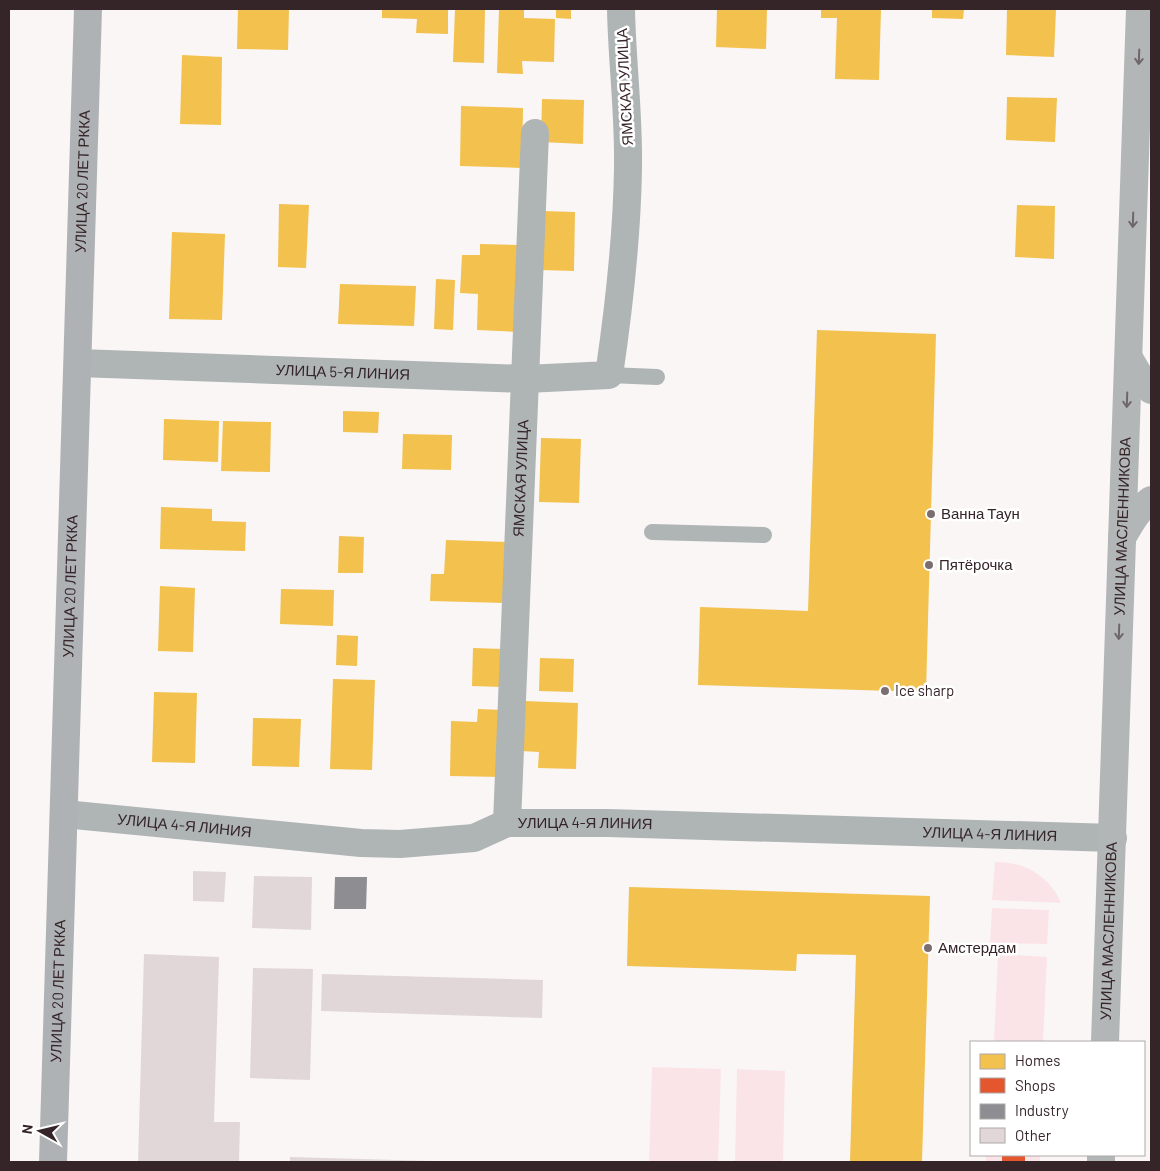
<svg xmlns="http://www.w3.org/2000/svg" width="1160" height="1171" font-family="Barlow,sans-serif">
  <style>
    .green { fill: #fbe4e8 }
    .homes { fill: #f2c14e }
    .shops { fill: #e4572e }
    .industry { fill: #8d8d92 }
    .building { fill: #e1d7d8 }
    .lines { fill: none; stroke-linecap: round; stroke-linejoin: round }
    .service { stroke: #afb4b5; stroke-width: 16 }
    .minor { stroke: #afb4b5; stroke-width: 28 }
    .secondary { stroke: #afb2b4; stroke-width: 28 }
    .primary { stroke: #b3b6b6; stroke-width: 28 }
    .oneway { stroke: #6e6668 }
    .poi-dot { fill: #7a6e71; stroke: #fff; stroke-width: 2 }
    .labels { text-anchor: middle; stroke-width: 5; stroke-linejoin: round; paint-order: stroke }
    .street-label { font-size: 15px; fill: #352529; stroke: #fff }
    .poi-label { font-size: 15px; fill: #352529; stroke: #fff; text-anchor: start }
  </style>
  <rect width="100%" height="100%" fill="#faf6f6"/>
  <path class="green" d="M 995,862 C 1023,861 1050,876 1061,903 L 992,900 Z
    M 992,908 L 1049,910 L 1047,944 L 990,943 Z
    M 998,954 L 1047,957 L 1043,1042 L 994,1042 Z
    M 652,1067 L 721,1069 L 718,1162 L 649,1162 Z
    M 737,1069 L 785,1071 L 783,1162 L 735,1162 Z
    M 986,1155 L 1040,1155 L 1040,1162 L 1025,1162 L 1025,1155 L 1002,1155 L 1002,1162 L 986,1162 Z"/>
  <path class="homes" d="M 238,9 L 289,9 L 288,50 L 237,49 Z
    M 382,9 L 448,9 L 448,34 L 416,33 L 417,19 L 382,18 Z
    M 455,9 L 485,9 L 484,63 L 453,62 Z
    M 499,9 L 524,9 L 524,18 L 555,19 L 554,62 L 522,61 L 523,74 L 497,73 Z
    M 556,9 L 571,9 L 571,19 L 556,18 Z
    M 717,9 L 767,9 L 766,49 L 716,47 Z
    M 821,9 L 881,9 L 879,80 L 835,79 L 837,18 L 821,18 Z
    M 932,9 L 964,9 L 963,19 L 932,18 Z
    M 1007,9 L 1056,9 L 1054,57 L 1006,55 Z
    M 182,55 L 222,57 L 221,125 L 180,124 Z
    M 1007,97 L 1057,98 L 1055,142 L 1006,140 Z
    M 542,99 L 584,100 L 583,144 L 541,142 Z
    M 461,106 L 523,108 L 522,168 L 460,166 Z
    M 279,204 L 309,205 L 306,268 L 278,267 Z
    M 1017,205 L 1055,206 L 1054,259 L 1015,257 Z
    M 542,211 L 575,212 L 574,271 L 540,270 Z
    M 172,232 L 225,234 L 222,320 L 169,319 Z
    M 480,244 L 521,245 L 519,332 L 477,330 L 478,294 L 460,293 L 462,255 L 480,255 Z
    M 436,279 L 455,280 L 453,330 L 434,329 Z
    M 340,284 L 416,286 L 414,326 L 338,324 Z
    M 817,330 L 936,334 L 926,692 L 698,685 L 700,607 L 808,611 Z
    M 343,411 L 379,412 L 378,433 L 343,432 Z
    M 164,419 L 219,421 L 218,462 L 163,460 Z
    M 223,421 L 271,422 L 270,472 L 221,471 Z
    M 403,434 L 452,435 L 451,470 L 402,469 Z
    M 541,438 L 581,439 L 579,503 L 539,502 Z
    M 161,507 L 212,509 L 212,521 L 246,522 L 245,551 L 160,549 Z
    M 339,536 L 364,537 L 363,573 L 338,573 Z
    M 446,540 L 507,542 L 505,603 L 430,601 L 431,574 L 444,574 Z
    M 160,586 L 195,588 L 193,652 L 158,651 Z
    M 281,589 L 334,590 L 333,626 L 280,624 Z
    M 337,635 L 358,636 L 357,666 L 336,665 Z
    M 473,648 L 503,649 L 502,687 L 472,686 Z
    M 540,658 L 574,659 L 573,692 L 539,691 Z
    M 333,679 L 375,680 L 372,770 L 330,769 Z
    M 154,692 L 197,693 L 195,763 L 152,762 Z
    M 523,701 L 578,703 L 576,769 L 538,768 L 539,752 L 521,751 Z
    M 478,709 L 504,710 L 502,777 L 450,776 L 451,721 L 477,722 Z
    M 253,718 L 301,719 L 299,767 L 252,766 Z
    M 629,887 L 930,896 L 922,1162 L 850,1162 L 856,955 L 797,954 L 796,971 L 627,966 Z"/>
  <path class="shops" d="M 1002,1155 L 1025,1155 L 1025,1162 L 1002,1162 Z"/>
  <path class="industry" d="M 335,877 L 367,877 L 366,909 L 334,909 Z"/>
  <path class="building" d="M 193,871 L 226,872 L 224,902 L 193,901 Z
    M 254,876 L 312,877 L 311,930 L 252,928 Z
    M 144,954 L 219,957 L 214,1122 L 240,1122 L 239,1162 L 138,1162 Z
    M 253,968 L 313,969 L 310,1080 L 250,1078 Z
    M 322,974 L 543,980 L 542,1018 L 321,1011 Z
    M 290,1157 L 433,1161 L 433,1162 L 290,1162 Z"/>
  <g class="lines">
    <path class="service" d="M 609,375 L 657,377
      M 652,532 L 764,535"/>
    <g class="minor">
      <path id="s1" d="M 78,363 L 526,379 L 609,375 C 619,307 627,237 628,168 C 629,114 622,62 621,9"/>
      <path id="s2" d="M 64,814 L 361,843 L 400,844 L 474,838 L 507,823 L 608,823 L 1113,838"/>
      <path id="s3" d="M 507,823 L 535,133"/>
    </g>
    <path class="secondary" id="s4" d="M 53,1162 L 88,9"/>
    <g class="primary">
      <path d="M 1129,358 L 1142,380 L 1151,390"/>
      <path d="M 1122,538 C 1130,524 1138,509 1151,500"/>
      <path id="s5" d="M 1105,1042 L 1140,9"/>
      <path d="M 1101,1162 L 1101,1155"/>
    </g>
  </g>
  <defs><path id="oneway-shaft" d="M-6 0H5M1.5-3L5.5 0L1.5 3" fill="none" stroke-width="1.6" stroke-linecap="round" stroke-linejoin="round" transform="scale(1.25)"/></defs>
  <g class="oneway">
    <use href="#oneway-shaft" transform="translate(1139 57) rotate(92)"/>
    <use href="#oneway-shaft" transform="translate(1133 220) rotate(92)"/>
    <use href="#oneway-shaft" transform="translate(1127 400) rotate(92)"/>
    <use href="#oneway-shaft" transform="translate(1119 632) rotate(92)"/>
  </g>
  <g class="poi-dot">
    <circle cx="931" cy="514" r="5"/>
    <circle cx="929" cy="565" r="5"/>
    <circle cx="885" cy="691" r="5"/>
    <circle cx="928" cy="948" r="5"/>
  </g>
  <g class="labels">
    <g class="street-label">
      <text transform="translate(625 87) rotate(-93)" y="5">ЯМСКАЯ УЛИЦА</text>
      <text dy="5" stroke="none"><textPath href="#s4" startOffset="981">УЛИЦА 20 ЛЕТ РККА</textPath></text>
      <text dy="5" stroke="none"><textPath href="#s1" startOffset="265">УЛИЦА 5-Я ЛИНИЯ</textPath></text>
      <text dy="5" stroke="none"><textPath href="#s3" startOffset="345">ЯМСКАЯ УЛИЦА</textPath></text>
      <text dy="5" stroke="none"><textPath href="#s5" startOffset="516">УЛИЦА МАСЛЕННИКОВА</textPath></text>
      <text dy="5" stroke="none"><textPath href="#s4" startOffset="576">УЛИЦА 20 ЛЕТ РККА</textPath></text>
      <text dy="5" stroke="none"><textPath href="#s2" startOffset="526">УЛИЦА 4-Я ЛИНИЯ</textPath></text>
      <text dy="5" stroke="none"><textPath href="#s2" startOffset="121">УЛИЦА 4-Я ЛИНИЯ</textPath></text>
      <text dy="5" stroke="none"><textPath href="#s2" startOffset="931">УЛИЦА 4-Я ЛИНИЯ</textPath></text>
      <text dy="5" stroke="none"><textPath href="#s5" startOffset="111">УЛИЦА МАСЛЕННИКОВА</textPath></text>
      <text dy="5" stroke="none"><textPath href="#s4" startOffset="171">УЛИЦА 20 ЛЕТ РККА</textPath></text>
    </g>
    <g class="poi-label">
      <text x="941" y="519">Ванна Таун</text>
      <text x="939" y="570">Пятёрочка</text>
      <text x="895" y="696">Ice sharp</text>
      <text x="938" y="953">Амстердам</text>
    </g>
  </g>
  <rect width="1160" height="1171" fill="none" stroke="#352529" stroke-width="20"/>
  <rect x="970" y="1041" width="175" height="115" fill="#ffffff" stroke="#aea8a9"/>
  <rect x="980" y="1054" width="25" height="15" fill="#f2c14e" stroke="#aea8a9"/>
  <text x="1015" y="1066" font-size="15" fill="#352529">Homes</text>
  <rect x="980" y="1078" width="25" height="15" fill="#e4572e" stroke="#aea8a9"/>
  <text x="1015" y="1091" font-size="15" fill="#352529">Shops</text>
  <rect x="980" y="1104" width="25" height="15" fill="#8d8d92" stroke="#aea8a9"/>
  <text x="1015" y="1116" font-size="15" fill="#352529">Industry</text>
  <rect x="980" y="1128" width="25" height="15" fill="#e1d7d8" stroke="#aea8a9"/>
  <text x="1015" y="1141" font-size="15" fill="#352529">Other</text>
  <g transform="translate(40 1131) rotate(278)" stroke="#ffffff" stroke-width="4" paint-order="stroke">
  <path d="M0-4L9 19L0 12L-9 19Z" fill="#352529"/>
  <text y="-8" font-size="14" font-weight="bold" text-anchor="middle" fill="#352529">N</text>
  </g>
</svg>
